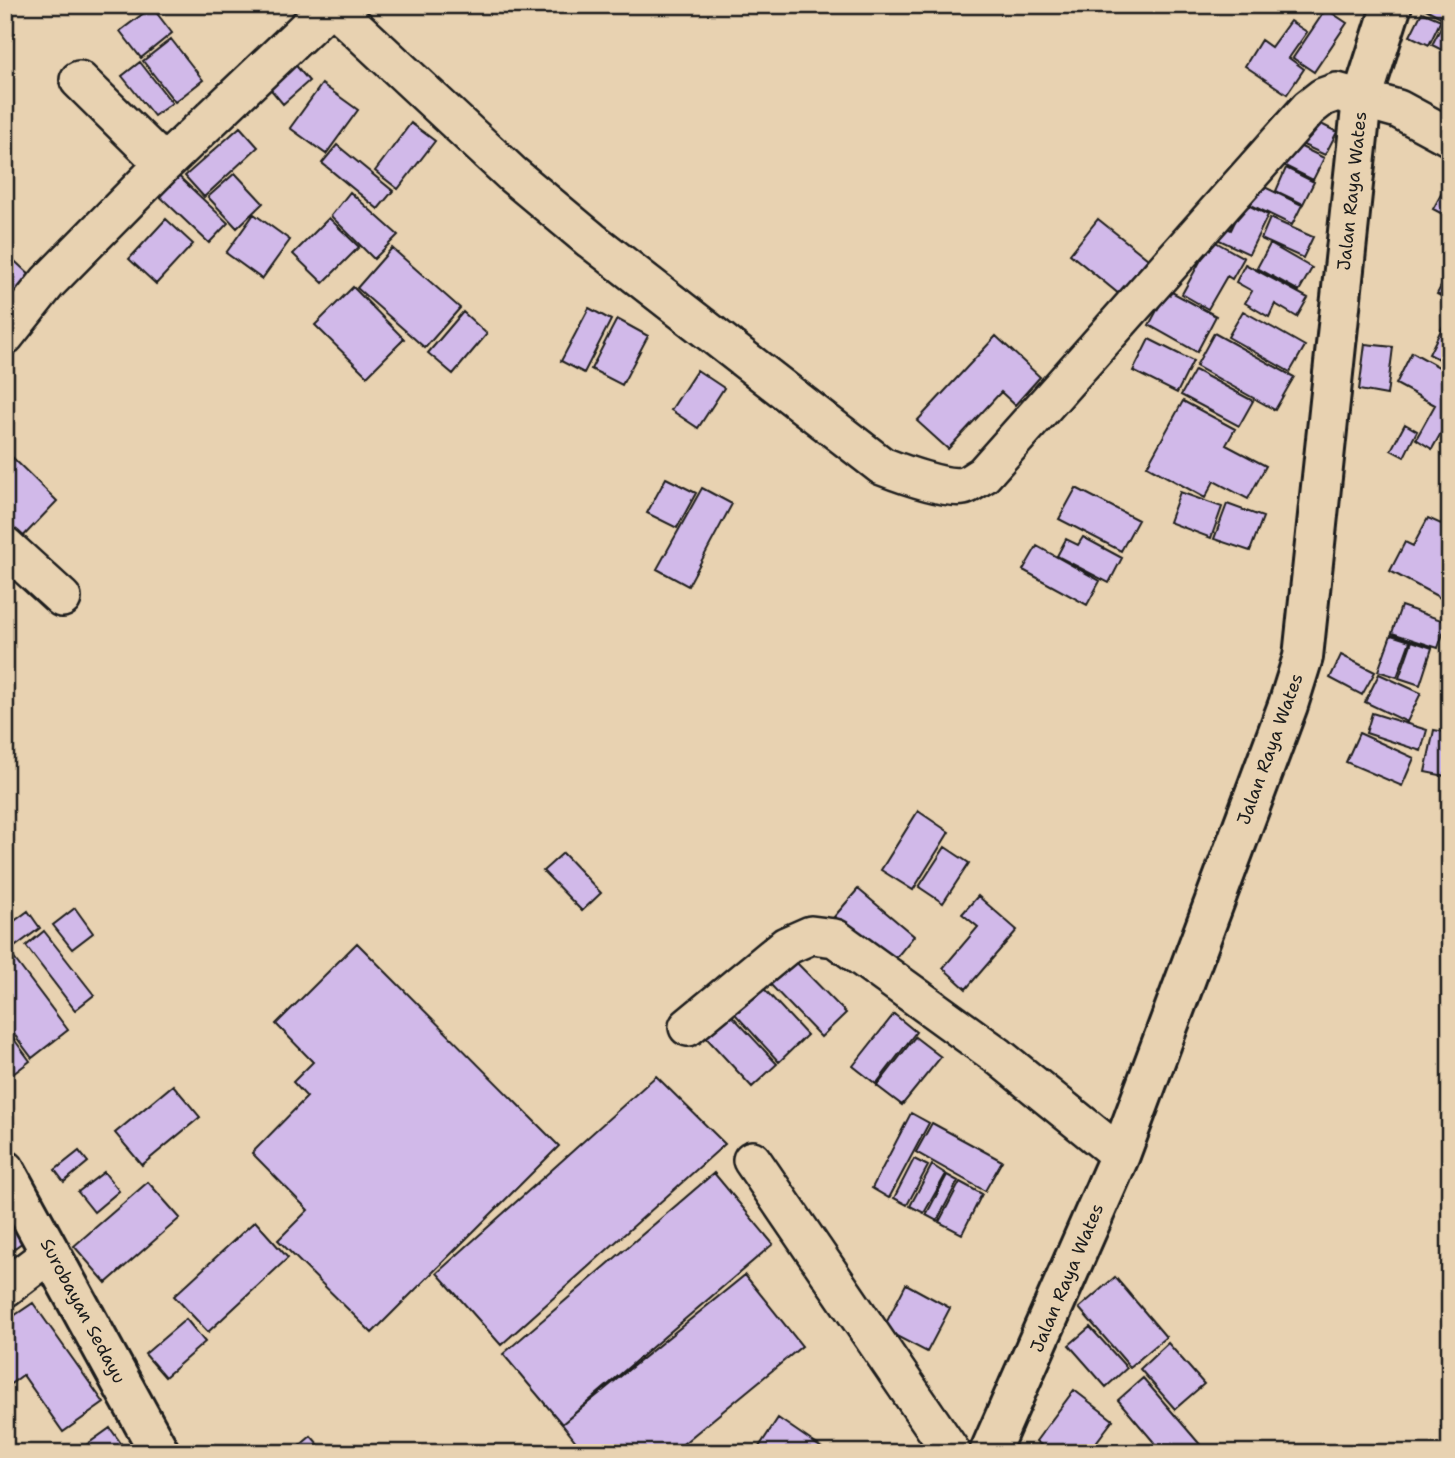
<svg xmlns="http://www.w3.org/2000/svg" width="1455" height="1458" font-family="'Shantell Sans',sans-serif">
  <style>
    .building { fill: #d1b9e9; stroke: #1c1c1c; stroke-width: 2 }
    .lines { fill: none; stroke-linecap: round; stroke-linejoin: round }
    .minor-casing { stroke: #1c1c1c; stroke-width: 42 }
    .major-casing { stroke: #1c1c1c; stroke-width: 44 }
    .highway-casing { stroke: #1c1c1c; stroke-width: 44 }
    .minor { stroke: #e8d2b1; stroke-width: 37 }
    .major { stroke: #e8d2b1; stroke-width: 38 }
    .highway { stroke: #e8d2b1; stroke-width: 38 }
    .labels { text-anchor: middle; stroke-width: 5; stroke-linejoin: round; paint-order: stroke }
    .street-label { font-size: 18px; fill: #1c1c1c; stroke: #e8d2b1 }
  </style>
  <rect width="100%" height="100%" fill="#e8d2b1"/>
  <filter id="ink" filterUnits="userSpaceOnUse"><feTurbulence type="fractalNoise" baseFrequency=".0143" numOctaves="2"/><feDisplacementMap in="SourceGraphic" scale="14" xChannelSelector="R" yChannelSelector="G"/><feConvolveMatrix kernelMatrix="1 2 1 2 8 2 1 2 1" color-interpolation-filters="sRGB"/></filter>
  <g filter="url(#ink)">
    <path class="building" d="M 1423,5 L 1450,5 L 1450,22 L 1422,7 Z
      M 152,7 L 172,33 L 141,58 L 120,31 Z
      M 1326,9 L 1347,23 L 1314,72 L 1293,58 Z
      M 1422,12 L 1441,20 L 1429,45 L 1410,36 Z
      M 1290,21 L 1307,32 L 1289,58 L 1304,69 L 1287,94 L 1245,66 L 1261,40 L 1271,47 Z
      M 1443,23 L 1450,26 L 1450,54 L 1432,45 Z
      M 171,39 L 203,80 L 175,102 L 143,61 Z
      M 140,62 L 172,103 L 154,116 L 122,76 Z
      M 293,62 L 309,81 L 283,104 L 267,85 Z
      M 322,84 L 358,110 L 326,154 L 290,128 Z
      M 1311,119 L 1337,132 L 1325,155 L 1299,143 Z
      M 411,123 L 435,141 L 398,189 L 375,171 Z
      M 240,127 L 258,147 L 204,197 L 185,176 Z
      M 1293,143 L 1324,158 L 1313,180 L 1283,165 Z
      M 337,145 L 393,191 L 378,209 L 322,163 Z
      M 170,168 L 228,223 L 209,243 L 151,188 Z
      M 1286,168 L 1314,182 L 1303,204 L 1276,191 Z
      M 235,173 L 263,203 L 237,228 L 208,197 Z
      M 1450,178 L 1450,218 L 1433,209 Z
      M 1256,183 L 1302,205 L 1292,225 L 1247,203 Z
      M 350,192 L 398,235 L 374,259 L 331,216 Z
      M 1244,203 L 1268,215 L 1249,254 L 1215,238 L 1221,225 L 1231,230 Z
      M 254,214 L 290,240 L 262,279 L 226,253 Z
      M 329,218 L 359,247 L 323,283 L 293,254 Z
      M 1270,218 L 1313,237 L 1303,258 L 1261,239 Z
      M 166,219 L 193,244 L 156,284 L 129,259 Z
      M 1098,219 L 1148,259 L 1119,294 L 1070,254 Z
      M 1212,240 L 1244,258 L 1232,279 L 1227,276 L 1208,309 L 1182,294 Z
      M 1270,244 L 1312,268 L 1299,291 L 1257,268 Z
      M 392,248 L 460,308 L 425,348 L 357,288 Z
      M 5,252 L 33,278 L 14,299 L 5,291 Z
      M 1245,264 L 1308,298 L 1297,317 L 1275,304 L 1269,317 L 1245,303 L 1252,291 L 1236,282 Z
      M 1450,269 L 1450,301 L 1437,294 Z
      M 353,287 L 404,339 L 367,376 L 315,325 Z
      M 1168,290 L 1216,316 L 1197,352 L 1149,325 Z
      M 589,308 L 611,320 L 584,373 L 561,361 Z
      M 1243,311 L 1305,346 L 1290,372 L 1228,337 Z
      M 463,312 L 487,334 L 453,374 L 428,353 Z
      M 1450,312 L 1450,365 L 1429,354 Z
      M 617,319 L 648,336 L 622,385 L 591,369 Z
      M 1214,333 L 1294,377 L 1275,410 L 1196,366 Z
      M 996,336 L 1040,377 L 1015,405 L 1001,392 L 948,449 L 917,421 Z
      M 1149,339 L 1193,361 L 1177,393 L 1133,371 Z
      M 1365,344 L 1393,347 L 1387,395 L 1359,390 Z
      M 1412,352 L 1450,373 L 1450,417 L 1432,449 L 1416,439 L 1435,405 L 1396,384 Z
      M 697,370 L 724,388 L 698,428 L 671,410 Z
      M 1195,370 L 1253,401 L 1239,426 L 1181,395 Z
      M 1183,401 L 1235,429 L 1226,445 L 1266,466 L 1248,499 L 1214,481 L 1205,498 L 1147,466 Z
      M 1405,424 L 1417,431 L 1404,457 L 1391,450 Z
      M 5,450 L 57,501 L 15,545 L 5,536 Z
      M 666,478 L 696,493 L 677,528 L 647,513 Z
      M 702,488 L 732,504 L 688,586 L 657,569 Z
      M 1076,488 L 1138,520 L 1121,551 L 1059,519 Z
      M 1180,492 L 1222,507 L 1211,538 L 1169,522 Z
      M 1227,504 L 1263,517 L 1250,551 L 1214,539 Z
      M 1450,508 L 1450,603 L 1390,571 L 1405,542 L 1413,546 L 1428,518 L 1441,524 Z
      M 1083,537 L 1122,558 L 1109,583 L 1057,556 L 1066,539 L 1078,545 Z
      M 1037,546 L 1100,581 L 1087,605 L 1023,570 Z
      M 5,573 L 14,581 L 5,590 Z
      M 1401,606 L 1447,622 L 1438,648 L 1392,633 Z
      M 1391,635 L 1410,641 L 1397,677 L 1378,671 Z
      M 1412,641 L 1432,648 L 1420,685 L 1399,678 Z
      M 1341,655 L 1375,672 L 1362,695 L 1330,678 Z
      M 1379,674 L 1421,693 L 1407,722 L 1365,702 Z
      M 1372,713 L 1427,730 L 1421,751 L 1366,733 Z
      M 1434,730 L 1450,733 L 1450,777 L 1425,772 Z
      M 1359,733 L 1414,758 L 1402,786 L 1346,762 Z
      M 918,811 L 949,832 L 913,890 L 881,870 Z
      M 945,847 L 969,863 L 943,903 L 919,887 Z
      M 563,853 L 601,893 L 582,911 L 543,871 Z
      M 858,889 L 914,936 L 891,964 L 834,917 Z
      M 978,896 L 1017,930 L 966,989 L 943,968 L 978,927 L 962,914 Z
      M 75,908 L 93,933 L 72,949 L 53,925 Z
      M 28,911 L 40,928 L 9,951 L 5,946 L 5,928 Z
      M 44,931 L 94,995 L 75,1010 L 26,946 Z
      M 357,943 L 559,1146 L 372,1333 L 278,1240 L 308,1210 L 252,1153 L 307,1097 L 293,1082 L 313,1062 L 276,1024 Z
      M 13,957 L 68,1030 L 32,1058 L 5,1022 L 5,963 Z
      M 792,958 L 846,1013 L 821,1037 L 768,982 Z
      M 754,978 L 807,1035 L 779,1062 L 726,1004 Z
      M 725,1008 L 777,1064 L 752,1087 L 701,1032 Z
      M 894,1014 L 916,1032 L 876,1084 L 853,1066 Z
      M 5,1027 L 30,1061 L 5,1080 Z
      M 915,1037 L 941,1057 L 902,1105 L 877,1086 Z
      M 656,1076 L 725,1144 L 501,1345 L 437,1273 Z
      M 173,1085 L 200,1117 L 142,1165 L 115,1133 Z
      M 911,1113 L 929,1123 L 889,1198 L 872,1188 Z
      M 932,1123 L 1002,1161 L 985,1191 L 916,1152 Z
      M 79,1151 L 88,1162 L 64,1182 L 55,1170 Z
      M 914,1159 L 928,1166 L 907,1205 L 894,1198 Z
      M 932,1165 L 946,1174 L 924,1213 L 910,1206 Z
      M 104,1172 L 119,1191 L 94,1212 L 78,1192 Z
      M 714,1173 L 773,1244 L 562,1424 L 503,1354 Z
      M 947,1175 L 958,1181 L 937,1221 L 926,1215 Z
      M 148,1182 L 180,1218 L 106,1283 L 74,1246 Z
      M 960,1182 L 982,1194 L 962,1234 L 939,1222 Z
      M 5,1216 L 23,1242 L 5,1255 Z
      M 255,1221 L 288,1258 L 208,1332 L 174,1296 Z
      M 745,1275 L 802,1346 L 672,1453 L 585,1453 L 562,1424 Z
      M 1115,1277 L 1166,1337 L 1130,1367 L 1079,1308 Z
      M 906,1284 L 950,1308 L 927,1352 L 883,1329 Z
      M 33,1303 L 104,1403 L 63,1432 L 23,1375 L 5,1388 L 5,1322 Z
      M 186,1319 L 205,1342 L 165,1377 L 145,1354 Z
      M 1090,1327 L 1127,1368 L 1106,1387 L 1069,1345 Z
      M 1168,1343 L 1204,1384 L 1175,1409 L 1140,1369 Z
      M 1143,1378 L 1203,1448 L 1197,1453 L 1163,1453 L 1118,1400 Z
      M 1074,1390 L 1113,1420 L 1088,1453 L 1051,1453 L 1036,1441 Z
      M 778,1418 L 829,1453 L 755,1453 Z
      M 1450,1421 L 1450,1439 L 1441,1427 Z
      M 110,1428 L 128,1453 L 75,1453 Z
      M 311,1436 L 326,1453 L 291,1453 Z"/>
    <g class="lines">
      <defs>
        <path id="minor" d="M 79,80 L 164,164
          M 5,336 L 48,282 L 164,164 L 331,5 L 513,175 L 591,240 L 882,466 C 900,473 945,490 963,486 C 969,485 977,478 983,475 L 1309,108 L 1323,97 L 1337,92 L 1398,109 L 1450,137
          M 5,546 L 62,598
          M 688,1027 L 786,946 L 811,935 L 835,938 L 998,1056 L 1120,1155
          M 752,1160 L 952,1453
          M 5,1288 L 51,1253"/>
        <path id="major" d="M 5,1170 L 160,1453"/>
        <path id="highway" d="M 989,1453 L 1120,1155 L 1288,705 L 1303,657 L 1362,99 L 1392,5"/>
      </defs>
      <use href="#minor" class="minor-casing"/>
      <use href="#major" class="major-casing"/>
      <use href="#highway" class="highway-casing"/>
      <use href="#minor" class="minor"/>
      <use href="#major" class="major"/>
      <use href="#highway" class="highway"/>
    </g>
  </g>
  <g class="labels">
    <g class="street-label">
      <text transform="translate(1352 191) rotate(-84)" y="6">Jalan Raya Wates</text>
      <text transform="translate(1270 749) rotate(-70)" y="6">Jalan Raya Wates</text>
      <text transform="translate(1067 1278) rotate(-67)" y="6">Jalan Raya Wates</text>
      <text transform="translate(83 1311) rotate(62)" y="6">Surobayan Sedayu</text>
    </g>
  </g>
  <rect width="1455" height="1458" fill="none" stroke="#e8d2b1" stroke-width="28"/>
  <rect x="14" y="14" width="1427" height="1430" fill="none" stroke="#1c1c1c" stroke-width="2.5" filter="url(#ink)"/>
</svg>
